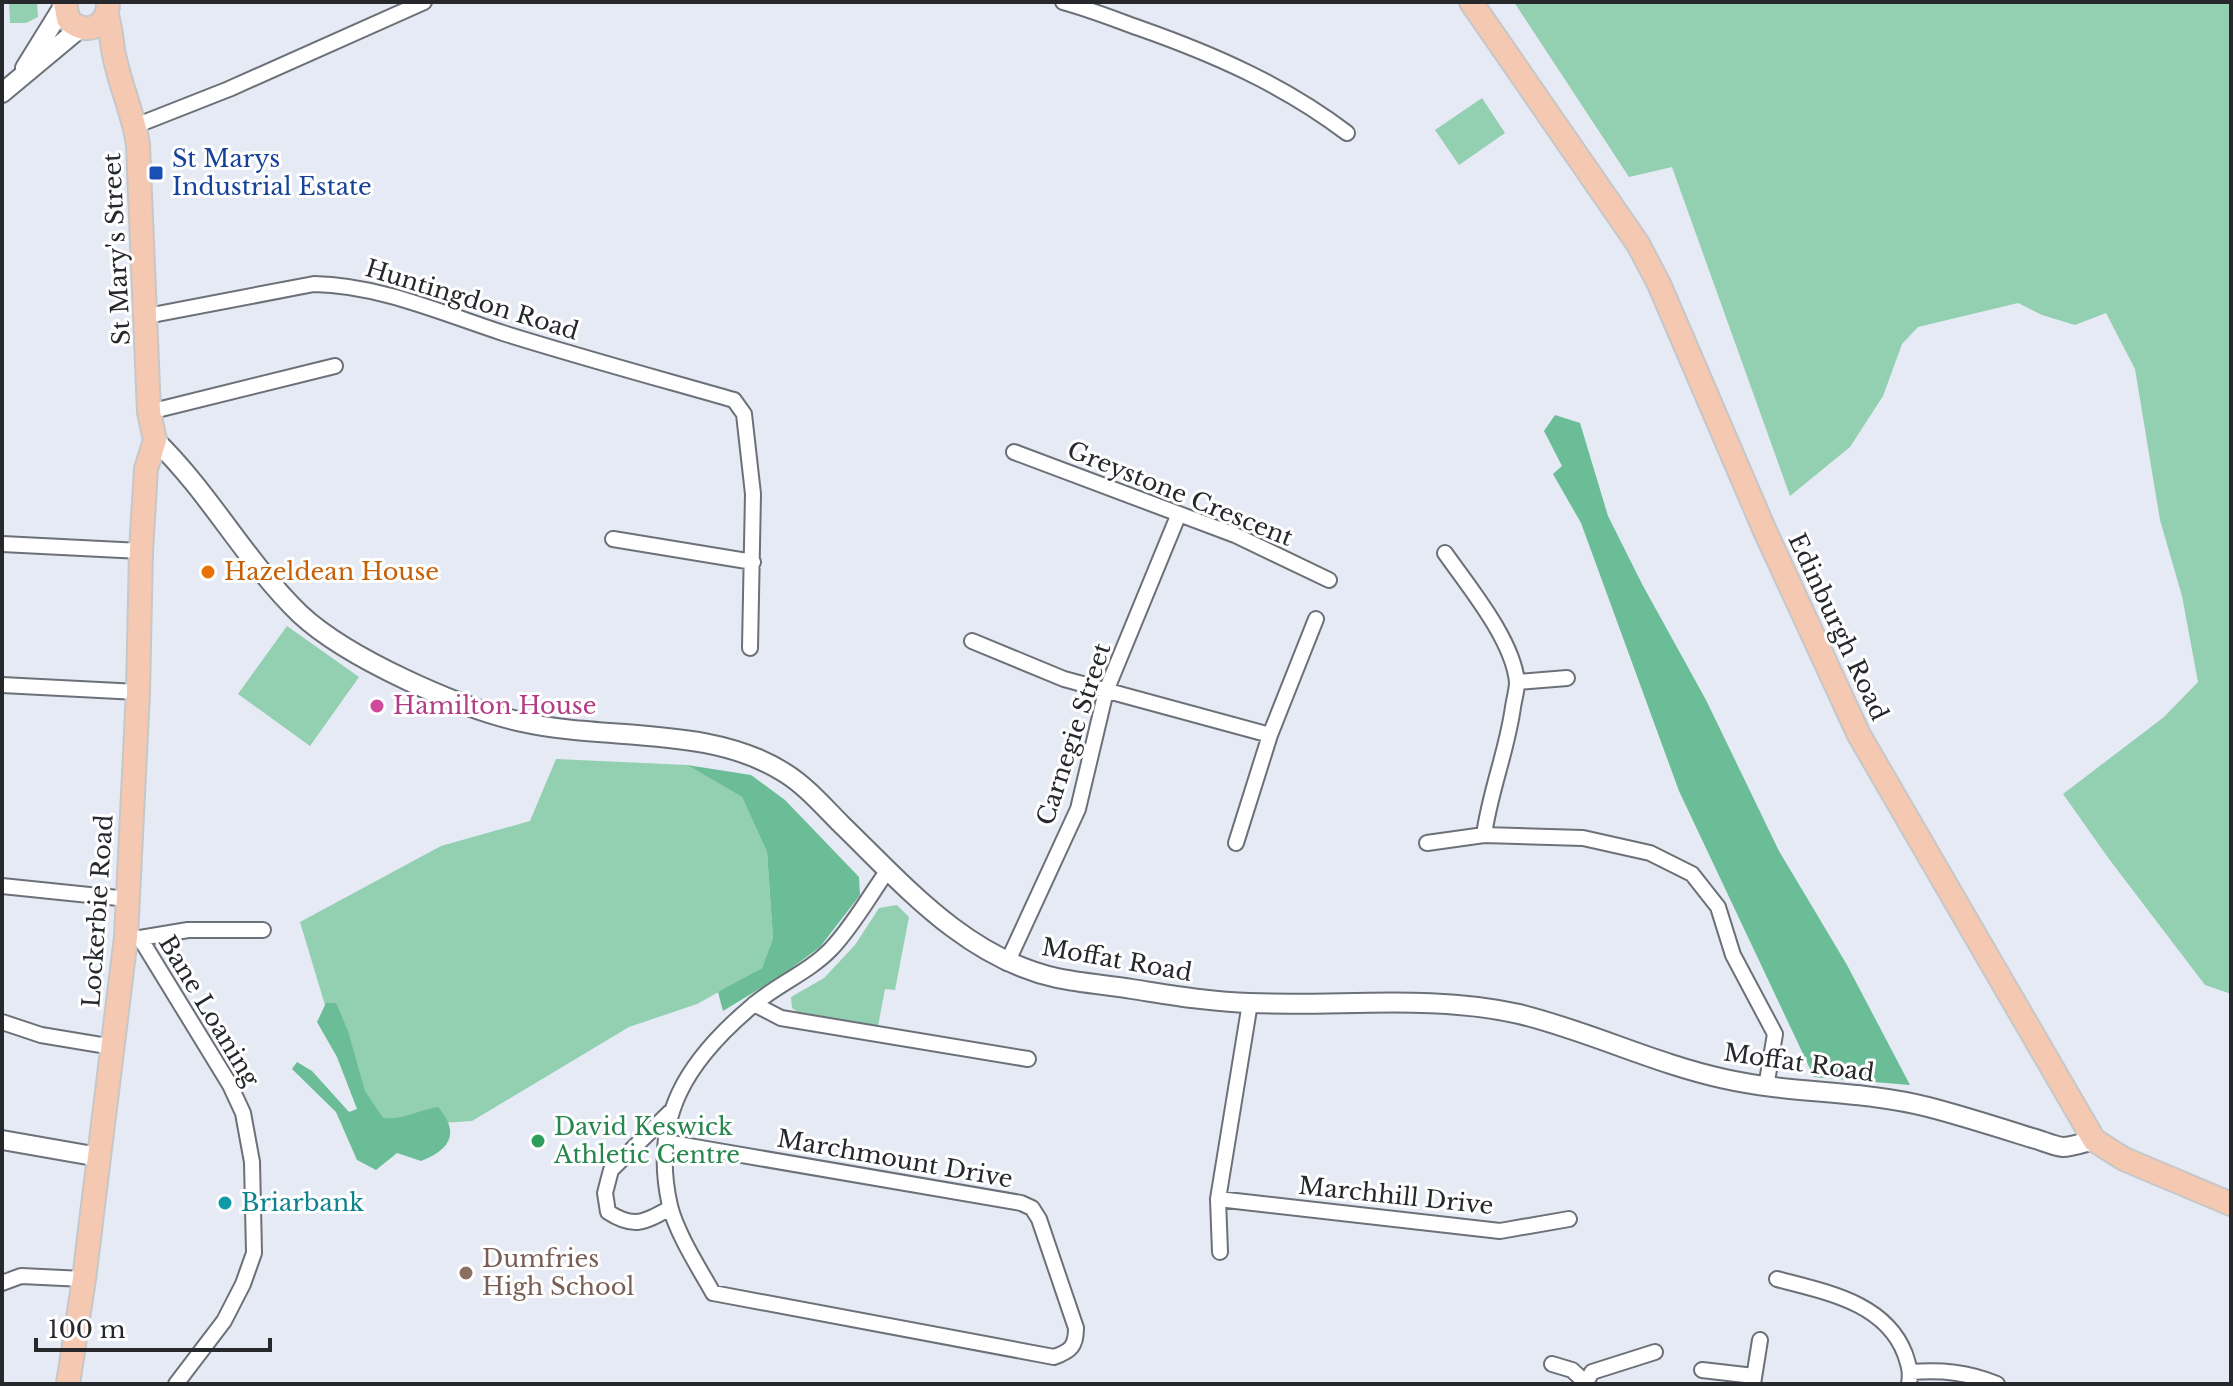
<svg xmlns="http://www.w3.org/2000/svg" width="2233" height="1386" font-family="'Libre Baskerville',serif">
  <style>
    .green { fill: #93cfb1 }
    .forest { fill: #6abd96 }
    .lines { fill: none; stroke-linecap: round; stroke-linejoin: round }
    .minor-casing { stroke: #6c7078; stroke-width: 18 }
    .tertiary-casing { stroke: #6c7078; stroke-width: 22 }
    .primary-casing { stroke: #c7c7c8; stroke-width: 26 }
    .minor { stroke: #fff; stroke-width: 14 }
    .tertiary { stroke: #fff; stroke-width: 18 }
    .primary { stroke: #f5c8b2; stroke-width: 22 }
    .transit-dot { fill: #1a4fb4; stroke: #fff; stroke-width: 3 }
    .food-dot { fill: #e8710a; stroke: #fff; stroke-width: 3 }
    .hotel-dot { fill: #d1479c; stroke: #fff; stroke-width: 3 }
    .leisure-dot { fill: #2e9e5b; stroke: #fff; stroke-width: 3 }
    .culture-dot { fill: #0f9aa8; stroke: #fff; stroke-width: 3 }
    .education-dot { fill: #8d6e63; stroke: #fff; stroke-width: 3 }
    .labels { text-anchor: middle; stroke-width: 6; stroke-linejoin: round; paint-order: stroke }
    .transit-label { font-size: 24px; fill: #164399; stroke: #fff; text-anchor: start }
    .street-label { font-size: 24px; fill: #27282c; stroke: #fff }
    .food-label { font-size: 24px; fill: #c56008; stroke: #fff; text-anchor: start }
    .hotel-label { font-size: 24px; fill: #b23c85; stroke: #fff; text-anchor: start }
    .leisure-label { font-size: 24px; fill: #27864d; stroke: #fff; text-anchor: start }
    .culture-label { font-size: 24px; fill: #0d838f; stroke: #fff; text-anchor: start }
    .education-label { font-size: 24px; fill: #785e54; stroke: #fff; text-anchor: start }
  </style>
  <rect width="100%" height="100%" fill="#e5eaf4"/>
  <path class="green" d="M 9,2 L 37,2 L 38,17 L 26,23 L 10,23 Z
    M 1514,2 L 2231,2 L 2231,994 L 2205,985 L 2109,859 L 2063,794 L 2164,717 L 2198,682 L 2182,596 L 2160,520 L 2135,369 L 2106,313 L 2075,325 L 2042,315 L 2018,303 L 1918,327 L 1902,344 L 1883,396 L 1850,447 L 1790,496 L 1672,167 L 1629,177 Z
    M 1482,98 L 1505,133 L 1459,165 L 1435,130 Z
    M 287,626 L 359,677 L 310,746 L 238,694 Z
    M 556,759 L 687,765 L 742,797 L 767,852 L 773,938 L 762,968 L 697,1004 L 629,1027 L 472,1121 L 410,1125 L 377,1135 L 352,1095 L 300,922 L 441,846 L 530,821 Z
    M 897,905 L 909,917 L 895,990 L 885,989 L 878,1026 L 798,1012 L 792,1008 L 791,997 L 824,978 L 855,945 L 879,908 Z"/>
  <path class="forest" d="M 1555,415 L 1580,423 L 1608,516 L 1642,584 L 1706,700 L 1779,851 L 1847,965 L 1910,1085 L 1814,1077 L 1679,791 L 1581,523 L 1553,474 L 1562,466 L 1544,431 Z
    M 687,765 L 751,775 L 785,800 L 859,877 L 860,895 L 820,947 L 782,975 L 723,1011 L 718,992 L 762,968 L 773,938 L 767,852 L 742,797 Z
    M 326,1003 L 336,1003 L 348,1031 L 365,1091 L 383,1118 C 404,1120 418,1110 438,1107 C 460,1132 451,1150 421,1161 L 397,1153 L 376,1170 L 357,1160 L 336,1112 L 292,1069 L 297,1062 L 312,1071 L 349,1112 L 357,1109 L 337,1057 L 317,1022 Z"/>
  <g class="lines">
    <defs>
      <path id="minor" d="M 1063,2 C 1089,9 1114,19 1139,28 C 1213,54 1284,85 1347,133
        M 135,126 L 229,89 L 424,2
        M 147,316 L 314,284 C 378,285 442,313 503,333 C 580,357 657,378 734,400 L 744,414 L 753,494 L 750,648
        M 149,412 L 335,366
        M 1014,452 L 1235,535 L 1329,580
        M 613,539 L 753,562
        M 2,544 L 141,551
        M 1445,553 C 1469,587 1513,640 1517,682 C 1517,690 1514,700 1513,707 C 1507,751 1490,791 1484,835
        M 972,641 L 1064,679 L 1270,735
        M 1517,682 L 1567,678
        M 2,685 L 138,692
        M 1236,843 L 1270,735 L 1316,619
        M 1427,843 L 1484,835 L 1583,838 L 1650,853 L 1692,874 L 1718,907 L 1733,955 L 1775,1034 L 1766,1087
        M 2,886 L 128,899
        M 126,937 L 140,938 L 230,1085 L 243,1113 L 252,1162 L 254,1253 L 243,1284 L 224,1321 L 176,1384
        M 140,938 L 188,930 L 263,930
        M 1007,963 L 1078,809 L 1106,691 L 1178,516
        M 754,1004 L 781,1018 L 1028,1059
        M 2,1022 L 41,1035 L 113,1047
        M 670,1112 L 611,1170 L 605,1193 L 608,1212 C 634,1229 645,1222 670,1208
        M 666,1142 L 1021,1203 L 1032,1208 L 1039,1219 L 1076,1328 C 1076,1346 1071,1351 1054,1357 L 713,1293 C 699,1268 677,1234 670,1206 C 650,1117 687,1061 752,1006 C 776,985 809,972 831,949 C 853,926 870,895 888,870
        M 1218,1199 L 1500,1231 L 1569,1219
        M 1220,1252 L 1218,1199 L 1250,1003
        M 1777,1279 C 1825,1292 1885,1302 1905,1354 C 1909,1366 1911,1372 1909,1384
        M 2,1283 L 21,1276 L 84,1279
        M 1552,1364 L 1572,1370 L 1585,1382
        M 1702,1370 L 1754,1376
        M 1911,1372 C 1943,1370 1967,1372 1997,1384
        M 1585,1384 L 1592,1372 L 1655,1352
        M 1753,1384 L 1760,1340"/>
      <path id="tertiary" d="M 25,68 L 64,5
        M 2,93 L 80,28
        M 155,440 C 210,493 246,562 300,614 C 347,658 459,708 522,722 C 606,741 711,725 785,773 C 806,786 824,807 841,824 C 905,886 966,958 1057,978 C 1081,983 1107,985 1132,989 C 1171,995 1210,1002 1250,1003 C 1339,1007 1431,994 1519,1014 C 1589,1031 1655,1064 1725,1079 C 1792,1094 1862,1090 1928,1107 C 1963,1116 1997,1127 2032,1138 C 2041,1140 2053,1146 2063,1147 C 2072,1147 2085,1142 2094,1140
        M 2,1140 L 99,1157"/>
      <path id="primary" d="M 65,2 L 68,19 C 85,37 108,27 108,3
        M 1471,2 L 1638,244 L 1659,284 L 1765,531 L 1859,735 L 2094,1140 L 2124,1159 L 2231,1204
        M 68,1384 L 84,1279 L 126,937 L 138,692 L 141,551 L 146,469 L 155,440 L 149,412 L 138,145 C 134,115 121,88 115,59 C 111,44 112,31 107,16"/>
    </defs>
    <use href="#minor" class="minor-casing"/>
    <use href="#tertiary" class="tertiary-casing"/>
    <use href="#primary" class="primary-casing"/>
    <use href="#minor" class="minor"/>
    <use href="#tertiary" class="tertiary"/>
    <use href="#primary" class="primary"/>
  </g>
  <rect class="transit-dot" x="148" y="165" width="16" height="16" rx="4"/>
  <circle class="food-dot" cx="208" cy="572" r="8"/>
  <circle class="hotel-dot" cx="377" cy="706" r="8"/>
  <circle class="leisure-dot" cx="538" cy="1141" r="8"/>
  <circle class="culture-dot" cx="225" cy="1203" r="8"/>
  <circle class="education-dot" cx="466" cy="1273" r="8"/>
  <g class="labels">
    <g class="transit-label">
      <text x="172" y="167">St Marys<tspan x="172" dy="28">Industrial Estate</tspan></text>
    </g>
    <g class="street-label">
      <text transform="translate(117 249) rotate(-93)" y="8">St Mary's Street</text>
      <text transform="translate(472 300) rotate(17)" y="8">Huntingdon Road</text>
      <text transform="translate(1180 494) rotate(22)" y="8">Greystone Crescent</text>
      <text transform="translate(1838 627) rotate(65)" y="8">Edinburgh Road</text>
      <text transform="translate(1074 734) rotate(-72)" y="8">Carnegie Street</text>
      <text transform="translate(98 911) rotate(-86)" y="8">Lockerbie Road</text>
      <text transform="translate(1117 960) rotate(10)" y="8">Moffat Road</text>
      <text transform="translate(209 1011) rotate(59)" y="8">Bane Loaning</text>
      <text transform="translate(1799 1063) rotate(8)" y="8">Moffat Road</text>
      <text transform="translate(895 1159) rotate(10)" y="8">Marchmount Drive</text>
      <text transform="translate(1396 1196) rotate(6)" y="8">Marchhill Drive</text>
    </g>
    <g class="food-label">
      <text x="224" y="580">Hazeldean House</text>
    </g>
    <g class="hotel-label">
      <text x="393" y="714">Hamilton House</text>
    </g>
    <g class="leisure-label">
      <text x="554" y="1135">David Keswick<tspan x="554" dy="28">Athletic Centre</tspan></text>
    </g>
    <g class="culture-label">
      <text x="241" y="1211">Briarbank</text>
    </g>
    <g class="education-label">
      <text x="482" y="1267">Dumfries<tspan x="482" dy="28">High School</tspan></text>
    </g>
  </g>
  <rect width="2233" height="1386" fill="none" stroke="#27282c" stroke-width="8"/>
  <path d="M36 1338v12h234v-12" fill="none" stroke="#27282c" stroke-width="4"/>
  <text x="48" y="1338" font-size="24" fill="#27282c" stroke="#ffffff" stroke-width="6" paint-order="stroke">100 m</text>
</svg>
